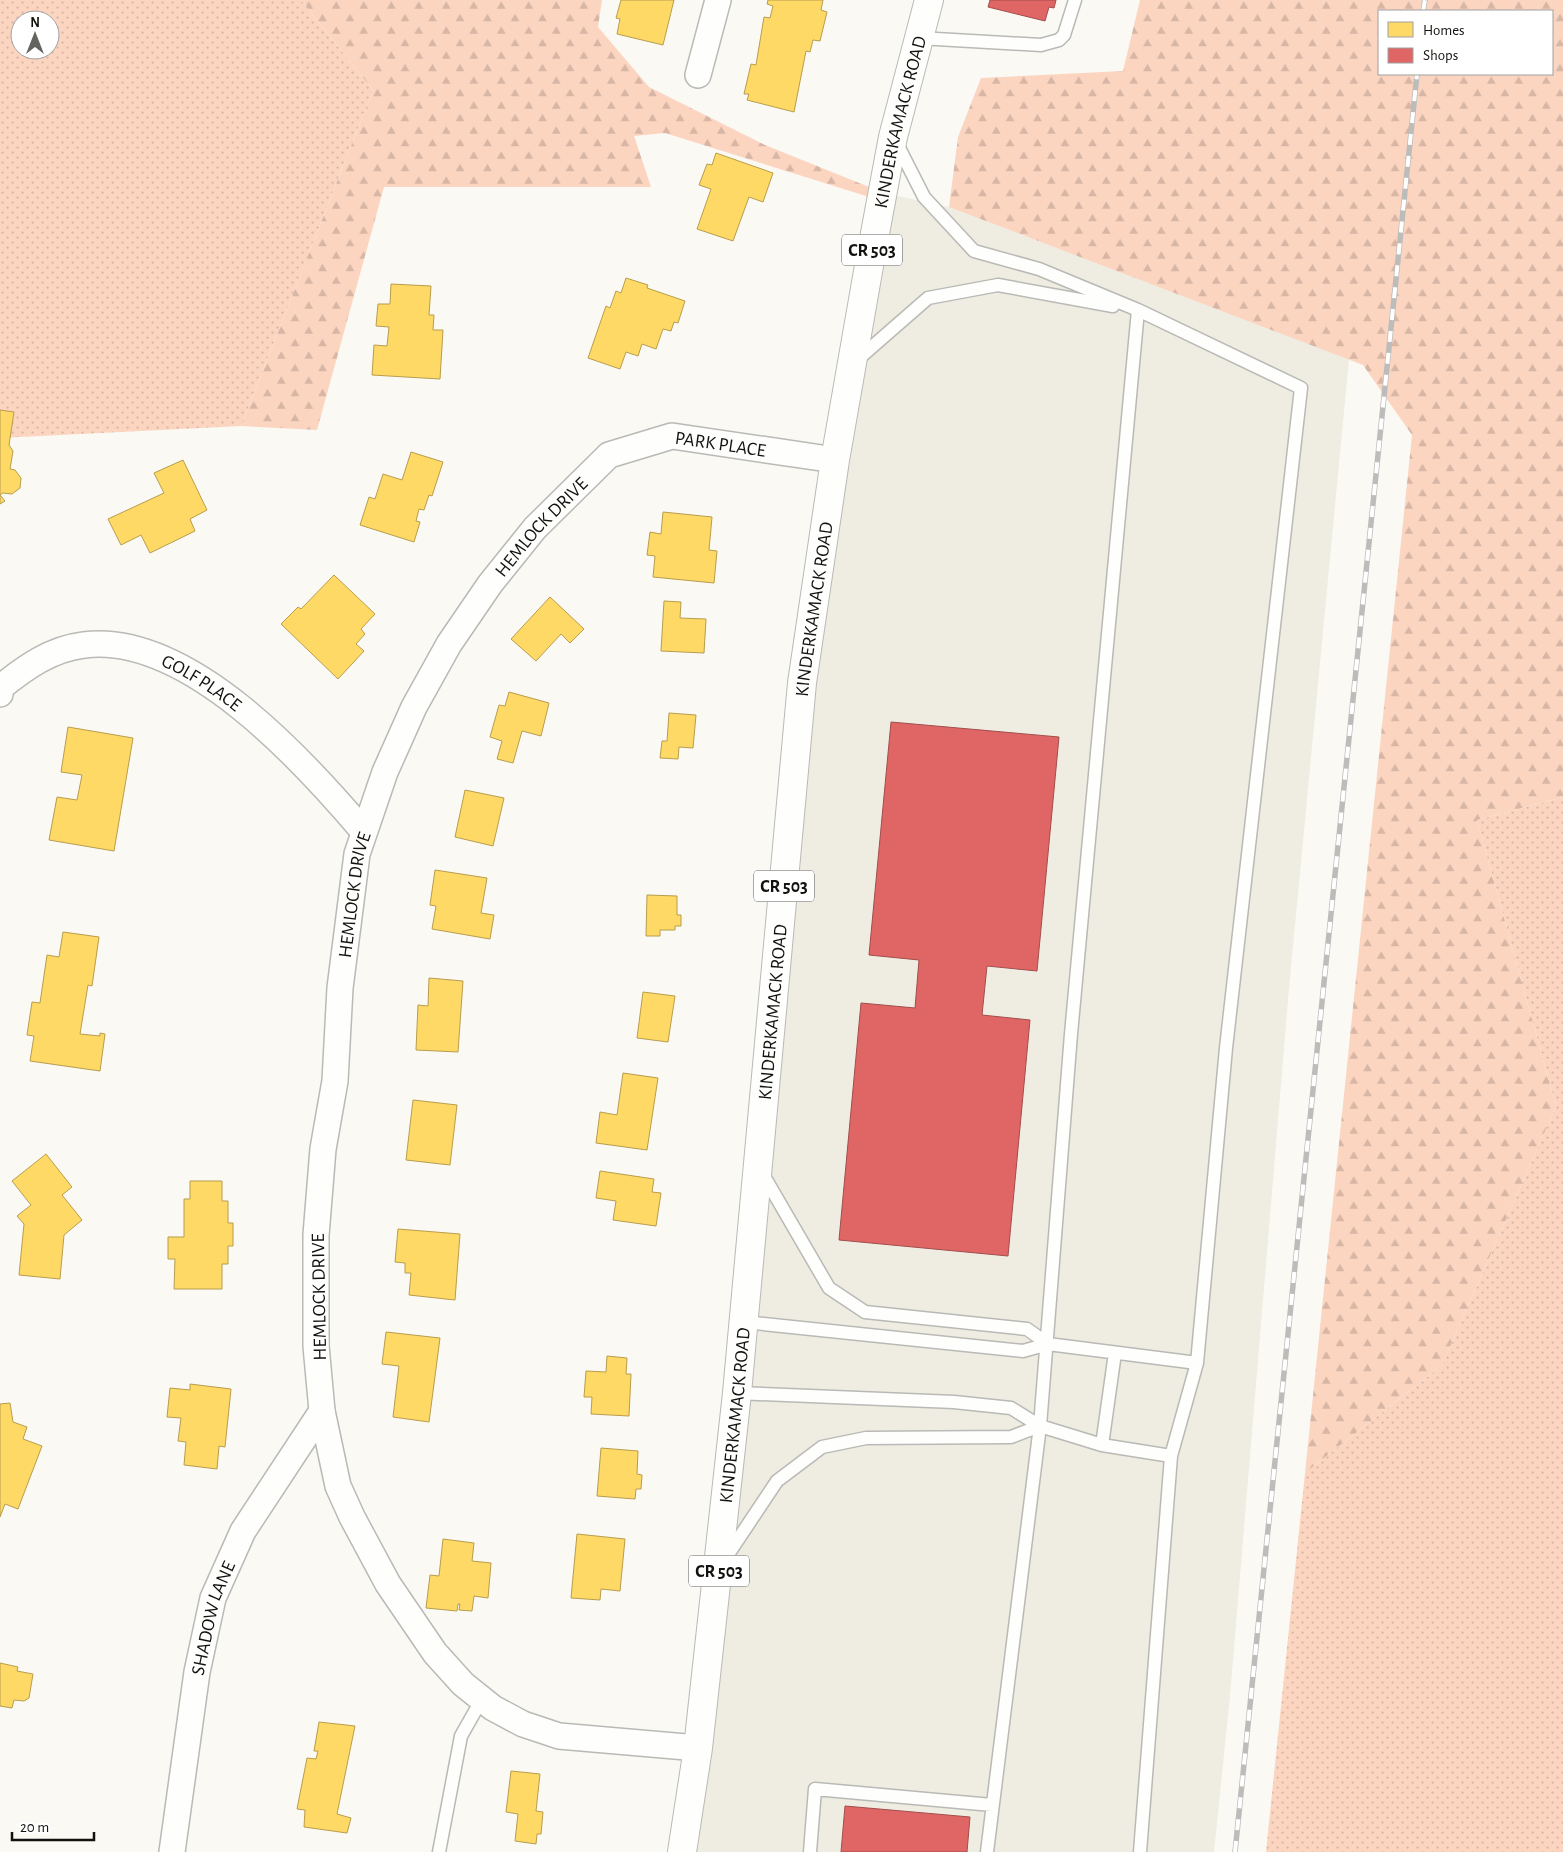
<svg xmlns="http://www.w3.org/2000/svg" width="1563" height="1852" font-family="'Alegreya Sans',sans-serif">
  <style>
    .built { fill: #efede2 }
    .grass { fill: url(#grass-dots); fill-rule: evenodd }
    .forest { fill: url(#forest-firs); fill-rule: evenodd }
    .homes { fill: #ffd966; stroke: #b89d4c }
    .shops { fill: #e06666; stroke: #a24d4c }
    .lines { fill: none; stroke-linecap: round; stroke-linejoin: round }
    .lane-casing { stroke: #b9b9b5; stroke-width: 15 }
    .street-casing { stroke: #b9b9b5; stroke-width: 28 }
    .primary-casing { stroke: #b9b9b5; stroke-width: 30 }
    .lane { stroke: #fefefd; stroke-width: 12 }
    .street { stroke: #fefefd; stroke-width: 25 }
    .primary { stroke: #fefefd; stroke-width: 28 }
    .rail-casing { stroke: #bcbcbb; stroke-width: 5.5 }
    .rail { stroke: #fff; stroke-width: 4; stroke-dasharray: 11; stroke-linecap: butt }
    .labels { text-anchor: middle; stroke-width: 5; stroke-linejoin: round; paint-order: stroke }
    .shield { fill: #fff; stroke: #595957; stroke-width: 1 }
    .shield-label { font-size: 18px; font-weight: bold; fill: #12120f }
    .street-label { font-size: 19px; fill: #12120f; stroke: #fff }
  </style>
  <defs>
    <pattern id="grass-dots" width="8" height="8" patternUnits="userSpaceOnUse" patternTransform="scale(1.25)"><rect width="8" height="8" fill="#fcd5c1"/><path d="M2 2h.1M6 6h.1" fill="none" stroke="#d7b6a5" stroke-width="1.8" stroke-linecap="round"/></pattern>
    <pattern id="forest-firs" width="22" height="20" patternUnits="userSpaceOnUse" patternTransform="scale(1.25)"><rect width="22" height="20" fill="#fcd5c1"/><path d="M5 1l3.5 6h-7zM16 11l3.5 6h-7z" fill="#d7b6a5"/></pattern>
  </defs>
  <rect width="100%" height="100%" fill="#faf9f4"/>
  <path class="built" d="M 884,193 L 949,207 L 1349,359 L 1289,988 L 1230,1696 L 1214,1852 L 682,1852 L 802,683 Z"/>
  <path class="grass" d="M 0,0 L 301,0 L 373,90 L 241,426 L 0,438 ZM 20,20 L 50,20 L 50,50 L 20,50 Z
    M 1563,797 L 1563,1852 L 1266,1852 L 1305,1473 L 1442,1365 L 1556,1106 L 1477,820 Z"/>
  <path class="forest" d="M 301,0 L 602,0 L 598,27 L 649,87 L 765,145 L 884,193 L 882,201 L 665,133 L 634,136 L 651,187 L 384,187 L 317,430 L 241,426 L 373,90 Z
    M 1140,0 L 1563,0 L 1563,797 L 1477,820 L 1556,1106 L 1442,1365 L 1305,1473 L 1412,435 L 1363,365 L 949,207 L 958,137 L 981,78 L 1123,71 ZM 1379,11 L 1552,11 L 1552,74 L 1379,74 Z"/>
  <path class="homes" d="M 621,0 L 674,0 L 663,45 L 617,34 L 620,19 L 616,18 Z
    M 768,0 L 823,0 L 821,10 L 827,12 L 820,41 L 813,40 L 810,52 L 806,51 L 794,112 L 747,100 L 749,94 L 744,94 L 751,64 L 756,65 L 764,17 L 770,18 L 773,6 L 767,4 Z
    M 716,153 L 773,173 L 763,202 L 749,197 L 733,241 L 697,229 L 711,189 L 699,185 L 707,164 L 712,165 Z
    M 626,278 L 648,285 L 647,288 L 685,301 L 678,323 L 674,322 L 671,331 L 663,329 L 656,349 L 642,344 L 638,356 L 626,352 L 620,369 L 588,358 L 606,306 L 610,308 L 616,291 L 621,293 Z
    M 391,284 L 431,286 L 429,315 L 434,315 L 433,330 L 443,330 L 440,379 L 372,375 L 374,345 L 387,346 L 389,327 L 376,326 L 378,304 L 390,304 Z
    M 0,410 L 14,412 L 9,445 L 13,451 L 10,469 L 15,470 L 21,478 L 20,488 L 12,494 L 3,493 L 0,495 L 5,501 L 0,504 Z
    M 411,452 L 443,462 L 432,496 L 429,495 L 424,510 L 419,509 L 416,521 L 420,522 L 414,542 L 360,525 L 369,497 L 375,499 L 383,474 L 402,480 Z
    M 183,460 L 207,510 L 190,519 L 195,531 L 150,553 L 141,535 L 121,545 L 108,519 L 164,493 L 154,473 Z
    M 663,512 L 712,517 L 709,550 L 717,551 L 714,583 L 653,577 L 655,556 L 647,555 L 650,532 L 661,534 Z
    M 334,575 L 375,614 L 361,629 L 365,634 L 356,644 L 364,651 L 338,679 L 281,624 L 298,607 L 301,609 Z
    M 550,597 L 584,629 L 570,643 L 561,634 L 536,661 L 511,639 Z
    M 664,601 L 681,602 L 680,618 L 706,619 L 704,653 L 661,651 Z
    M 509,692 L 549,703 L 541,736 L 522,731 L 513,763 L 497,759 L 502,741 L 490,737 L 499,705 L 505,706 Z
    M 669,713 L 696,715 L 693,748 L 679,747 L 678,759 L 660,758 L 662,741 L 667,741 Z
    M 68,727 L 133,738 L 114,851 L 49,840 L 57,797 L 77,800 L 82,775 L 61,772 Z
    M 465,790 L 504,798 L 493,846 L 455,837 Z
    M 435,870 L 487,878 L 481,913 L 494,915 L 490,939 L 432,929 L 436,906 L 430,905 Z
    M 647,895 L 677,896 L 677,915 L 681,915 L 681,926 L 675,926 L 675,930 L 660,930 L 660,936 L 646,936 Z
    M 63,932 L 99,937 L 92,986 L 88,985 L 80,1034 L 100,1036 L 100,1033 L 105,1034 L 100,1071 L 30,1061 L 34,1036 L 27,1035 L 32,1002 L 40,1003 L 47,955 L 59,957 Z
    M 429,978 L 463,981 L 458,1052 L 416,1050 L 418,1005 L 428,1006 Z
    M 643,992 L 675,996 L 668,1042 L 637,1038 Z
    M 623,1073 L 658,1078 L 647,1150 L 596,1143 L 600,1112 L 617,1115 Z
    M 413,1100 L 457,1105 L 450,1165 L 406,1160 Z
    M 46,1154 L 72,1187 L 62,1195 L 82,1220 L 64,1235 L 60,1279 L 19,1275 L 24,1224 L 17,1216 L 31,1205 L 12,1181 Z
    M 600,1171 L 654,1179 L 652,1192 L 661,1193 L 656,1226 L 613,1220 L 616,1201 L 596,1198 Z
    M 190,1181 L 222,1181 L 222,1201 L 228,1201 L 228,1223 L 233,1223 L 233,1246 L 228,1246 L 228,1264 L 222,1264 L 222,1289 L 174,1289 L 175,1259 L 168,1259 L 168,1237 L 184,1237 L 184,1199 L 190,1199 Z
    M 398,1229 L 460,1234 L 455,1300 L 409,1295 L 411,1273 L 405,1273 L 405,1263 L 395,1262 Z
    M 386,1332 L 440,1338 L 429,1422 L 393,1417 L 399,1366 L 382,1364 Z
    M 607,1356 L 627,1358 L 626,1374 L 631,1374 L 629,1416 L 591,1414 L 592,1397 L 584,1397 L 586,1371 L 606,1372 Z
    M 190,1384 L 231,1389 L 225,1447 L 219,1446 L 217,1469 L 184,1465 L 186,1442 L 178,1441 L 181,1418 L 167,1417 L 170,1388 L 190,1390 Z
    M 10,1403 L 13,1422 L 27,1427 L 23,1439 L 42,1446 L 18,1509 L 5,1504 L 0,1517 L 0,1404 Z
    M 601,1448 L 638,1451 L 637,1474 L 642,1475 L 641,1489 L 636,1489 L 635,1499 L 597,1496 Z
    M 577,1534 L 625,1539 L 620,1591 L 601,1589 L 600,1600 L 571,1598 Z
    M 443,1539 L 474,1543 L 472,1561 L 491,1563 L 488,1598 L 474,1596 L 472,1611 L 459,1610 L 460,1604 L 458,1604 L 457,1611 L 426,1608 L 430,1575 L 439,1576 Z
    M 0,1663 L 18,1667 L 17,1671 L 33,1674 L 29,1698 L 24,1701 L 14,1700 L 12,1708 L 0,1706 Z
    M 319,1722 L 355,1726 L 337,1814 L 351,1818 L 347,1833 L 304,1827 L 305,1810 L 297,1809 L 307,1758 L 316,1759 L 318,1751 L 314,1751 Z
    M 511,1771 L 540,1774 L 536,1811 L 543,1812 L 541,1834 L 537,1834 L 536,1844 L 515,1841 L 518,1814 L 506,1812 Z"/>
  <path class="shops" d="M 990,0 L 1056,0 L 1054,8 L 1049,7 L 1045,21 L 988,7 Z
    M 891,722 L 1059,737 L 1037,971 L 987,966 L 982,1015 L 1030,1020 L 1008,1256 L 839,1240 L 861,1003 L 915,1008 L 919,960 L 869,955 Z
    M 845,1806 L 970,1817 L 967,1852 L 841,1852 Z"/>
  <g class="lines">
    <defs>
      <path id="lane" d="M 919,38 L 1041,45 L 1059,40 L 1064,35 L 1075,0
        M 857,360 L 928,298 L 998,285 L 1113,306
        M 761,1171 L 829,1288 L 865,1312 L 1027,1329 L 1048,1344
        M 744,1322 L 1023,1351 L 1048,1344 L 1197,1363 L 1226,1048 L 1301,388 L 1138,310 L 1039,269 L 974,251 L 924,197 L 896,142
        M 737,1393 L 954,1402 L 1011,1408 L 1040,1426 L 1102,1445 L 1171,1456 L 1140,1852
        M 1102,1445 L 1115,1353
        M 1171,1456 L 1197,1363
        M 725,1559 L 777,1481 L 822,1447 L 866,1438 L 1011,1437 L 1040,1426
        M 439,1852 L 461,1736 L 482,1699
        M 810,1852 L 815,1789 L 992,1805
        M 987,1852 L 1040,1426 L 1071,1034 L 1138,310"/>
      <g id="street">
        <path d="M 698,75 L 718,0"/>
        <path id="s1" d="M 0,694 L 1,687 C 26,667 51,649 84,645 C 187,632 303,760 364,832"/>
        <path id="s2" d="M 698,1748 L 559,1736 L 523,1724 L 493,1708 L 463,1684 L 435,1653 L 388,1584 L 352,1517 L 338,1486 L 322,1411 L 316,1346 L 316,1235 L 323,1149 L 335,1081 L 340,988 L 357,854 L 385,772 L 414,707 L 449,644 L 490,584 L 535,528 L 609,455 L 672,436 L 835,460"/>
        <path id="s3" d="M 172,1852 L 197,1672 L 213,1598 L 243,1531 L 322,1411"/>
      </g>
      <g id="primary">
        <path id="s4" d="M 682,1852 L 698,1748 L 737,1393 L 802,683 L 835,460 L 870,260 L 893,137 L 929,0"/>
      </g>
    </defs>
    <use href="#lane" class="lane-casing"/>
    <use href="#street" class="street-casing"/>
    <use href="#primary" class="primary-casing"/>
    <use href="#lane" class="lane"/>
    <use href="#street" class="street"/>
    <use href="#primary" class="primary"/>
    <defs>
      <path id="rail" d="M 1423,11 L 1425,0
        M 1235,1852 L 1417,74"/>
    </defs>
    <use href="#rail" class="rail-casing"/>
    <use href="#rail" class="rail"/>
  </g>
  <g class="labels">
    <g class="shield">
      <rect x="842" y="234.5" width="60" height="31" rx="4"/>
      <rect x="754" y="870.5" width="60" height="31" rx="4"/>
      <rect x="689" y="1555.5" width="60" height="31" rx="4"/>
    </g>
    <g class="shield-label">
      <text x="872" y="256">CR 503</text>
      <text x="784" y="892">CR 503</text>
      <text x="719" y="1577">CR 503</text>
    </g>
    <g class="street-label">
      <text dy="7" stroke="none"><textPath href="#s4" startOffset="1745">KINDERKAMACK ROAD</textPath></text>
      <text dy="7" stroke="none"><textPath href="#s2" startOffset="1715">PARK PLACE</textPath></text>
      <text dy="7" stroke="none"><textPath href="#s2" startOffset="1501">HEMLOCK DRIVE</textPath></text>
      <text dy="7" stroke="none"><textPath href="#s4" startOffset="1250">KINDERKAMACK ROAD</textPath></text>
      <text dy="7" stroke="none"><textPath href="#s1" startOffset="228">GOLF PLACE</textPath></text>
      <text dy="7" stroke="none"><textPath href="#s2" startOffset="1081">HEMLOCK DRIVE</textPath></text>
      <text dy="7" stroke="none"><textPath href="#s4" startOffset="845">KINDERKAMACK ROAD</textPath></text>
      <text transform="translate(318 1297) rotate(-91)" y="7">HEMLOCK DRIVE</text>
      <text dy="7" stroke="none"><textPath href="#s4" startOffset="440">KINDERKAMACK ROAD</textPath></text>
      <text dy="7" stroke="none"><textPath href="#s3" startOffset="238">SHADOW LANE</textPath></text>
    </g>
  </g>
  <rect x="1378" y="10" width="175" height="65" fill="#ffffff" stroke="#a0a09f"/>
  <rect x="1388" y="22" width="25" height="15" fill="#ffd966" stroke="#a0a09f"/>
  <text x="1423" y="35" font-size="15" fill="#12120f">Homes</text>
  <rect x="1388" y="48" width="25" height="15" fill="#e06666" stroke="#a0a09f"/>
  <text x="1423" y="60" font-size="15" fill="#12120f">Shops</text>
  <g transform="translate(35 35)"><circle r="24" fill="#ffffff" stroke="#a0a09f"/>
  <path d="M0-4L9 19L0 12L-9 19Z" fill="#63635f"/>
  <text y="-8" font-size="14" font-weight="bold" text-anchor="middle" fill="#12120f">N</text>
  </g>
  <path d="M12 1832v8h82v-8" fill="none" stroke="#12120f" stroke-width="2.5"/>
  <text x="20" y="1832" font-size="15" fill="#12120f" stroke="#ffffff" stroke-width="4" paint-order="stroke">20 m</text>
</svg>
